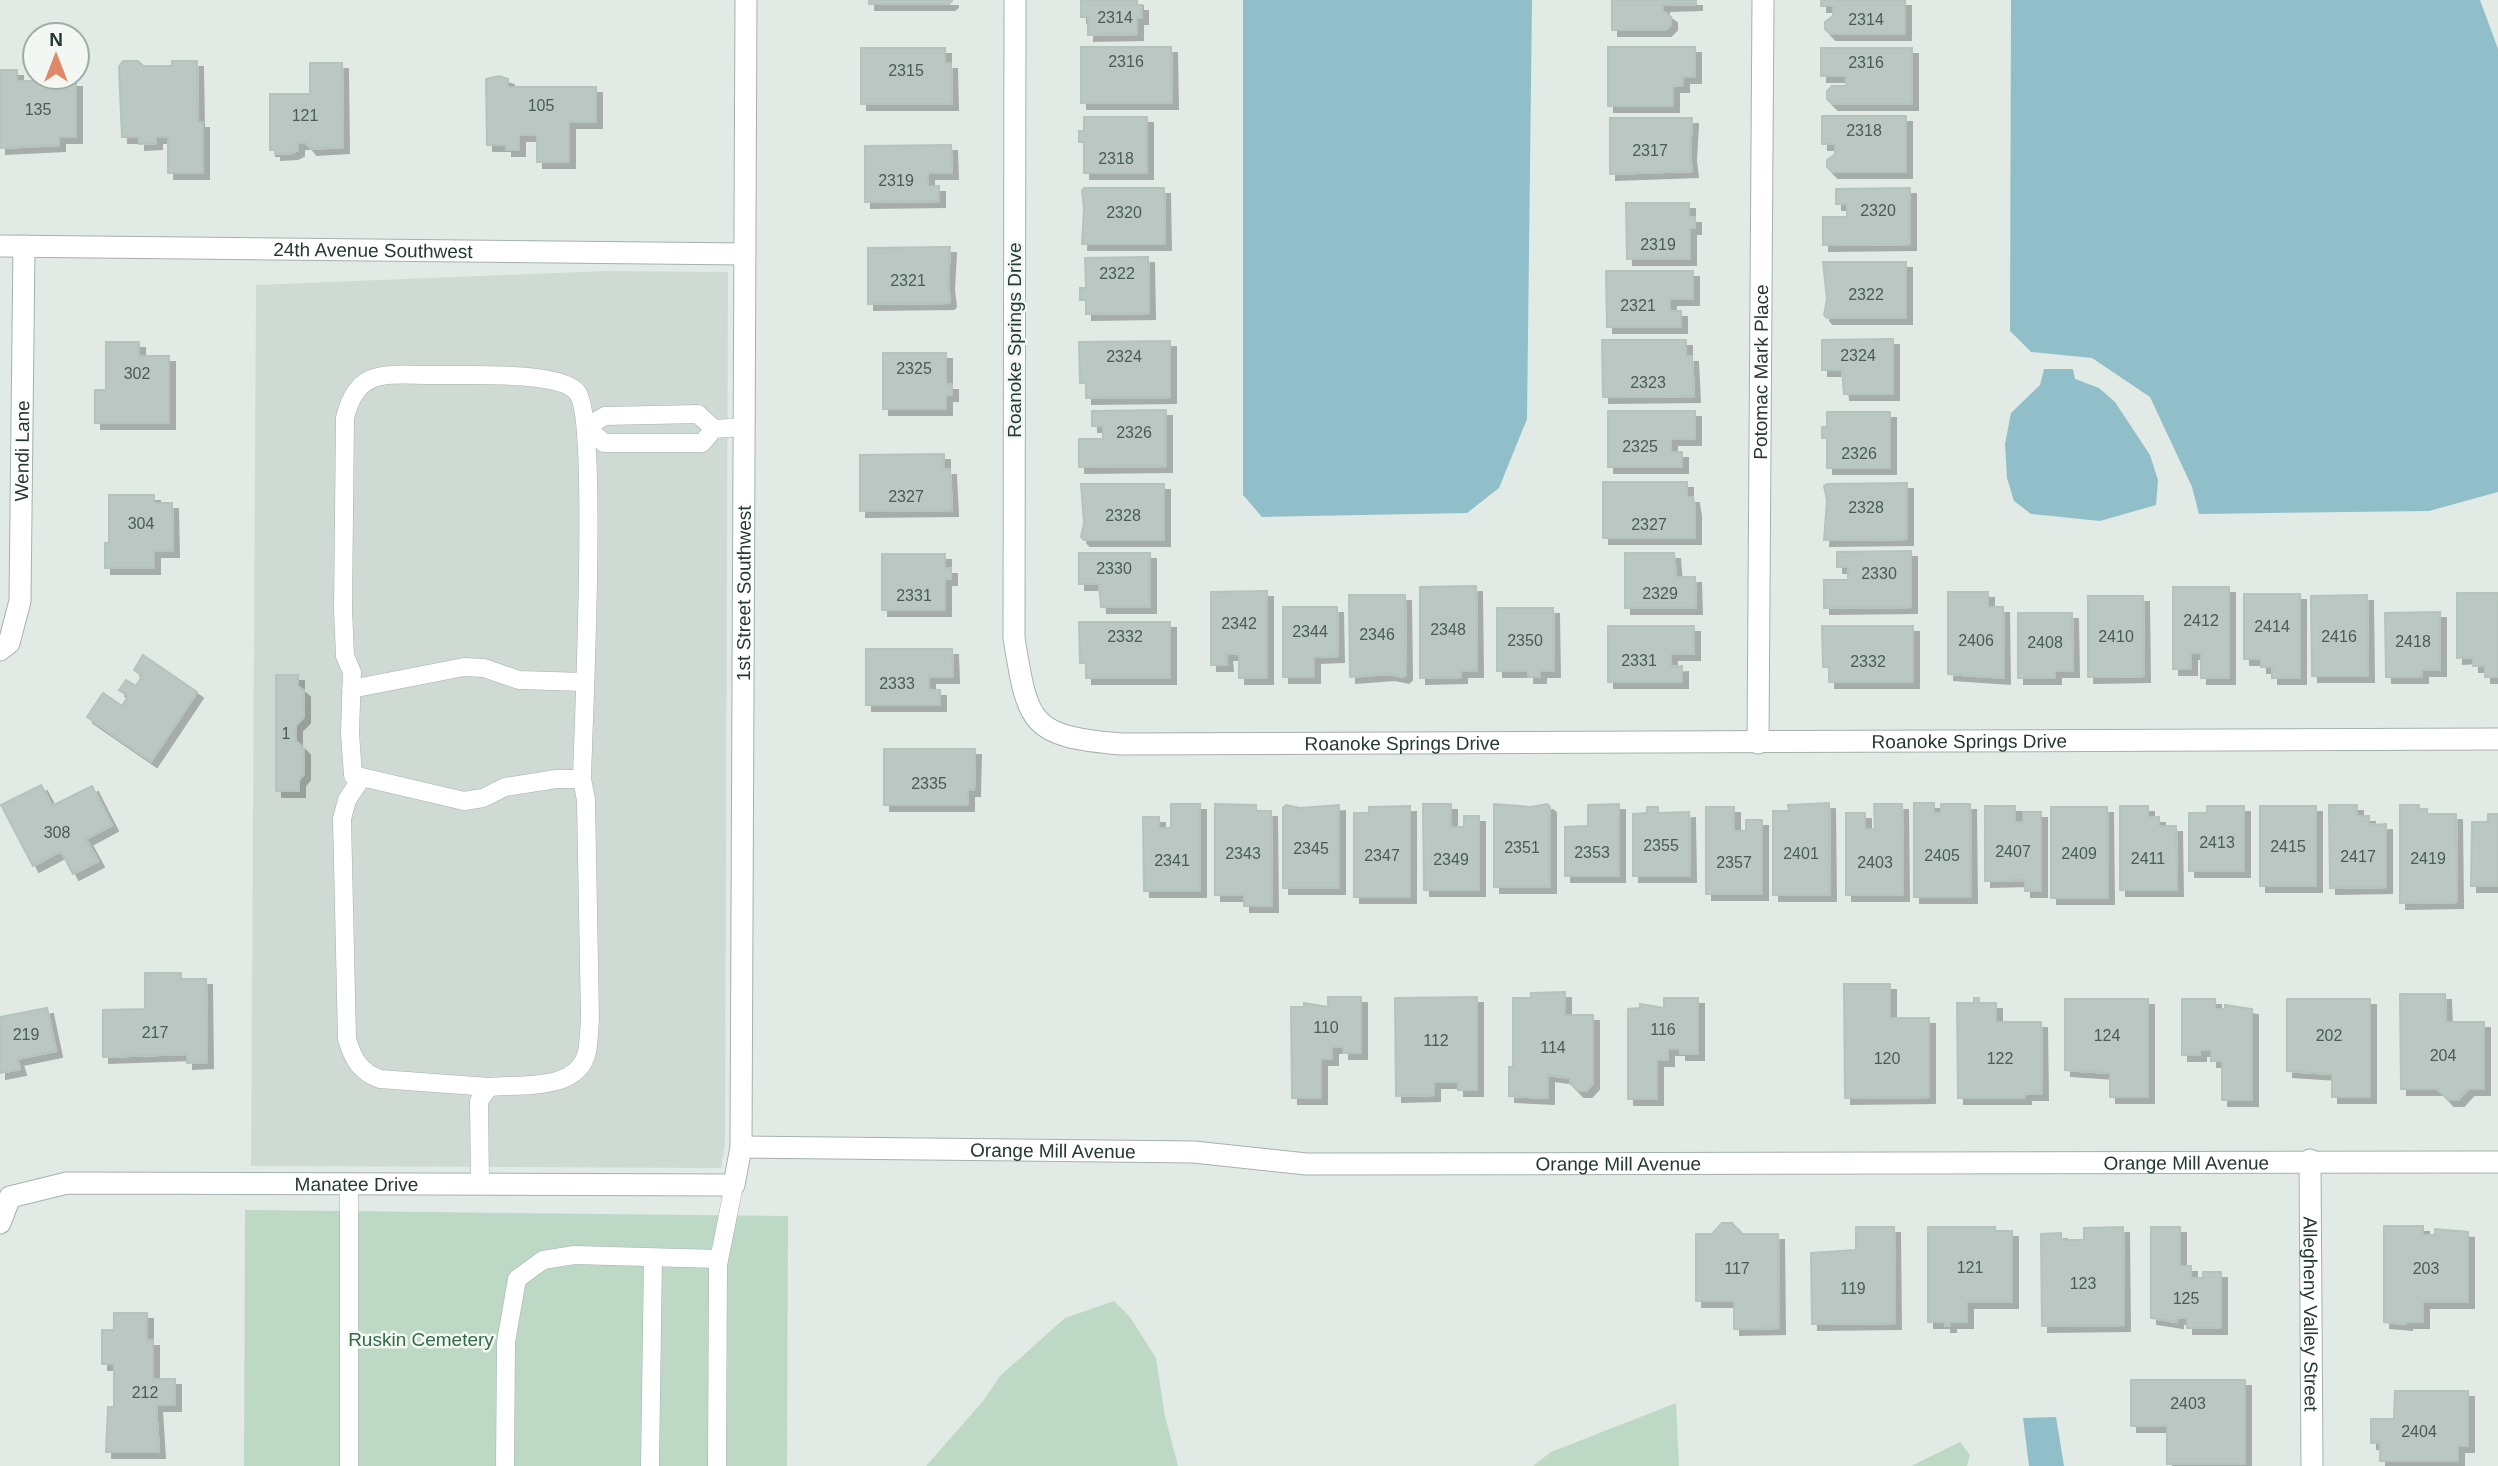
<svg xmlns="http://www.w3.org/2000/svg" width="2498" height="1466" font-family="Helvetica,sans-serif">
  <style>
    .built { fill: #d0dad5 }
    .green { fill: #bdd9c5 }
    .water { fill: #90bfc9 }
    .building { fill: #bac7c2; stroke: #b5c3bd; stroke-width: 2; filter: url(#shadow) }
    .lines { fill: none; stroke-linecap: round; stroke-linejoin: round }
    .lane-casing { stroke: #a5b1ad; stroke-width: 19 }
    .street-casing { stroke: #a5b1ad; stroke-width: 23 }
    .lane { stroke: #fff; stroke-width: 18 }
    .street { stroke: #fff; stroke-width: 21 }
    .labels { text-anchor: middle; stroke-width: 5; stroke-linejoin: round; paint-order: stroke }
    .number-label { font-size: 16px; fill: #4a5c58 }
    .street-label { font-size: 19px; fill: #243934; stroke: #f2f7f4 }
    .park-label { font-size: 19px; fill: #336b49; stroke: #f2f7f4 }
  </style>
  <defs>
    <filter id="shadow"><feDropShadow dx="6" dy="6" stdDeviation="0" flood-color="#0004"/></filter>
  </defs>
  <rect width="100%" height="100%" fill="#e2eae6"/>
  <path class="built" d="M 606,271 L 728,272 L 725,1145 L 721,1168 L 251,1166 L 256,285 Z"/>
  <path class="green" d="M 245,1210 L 788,1216 L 787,1466 L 244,1466 Z
    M 1114,1301 L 1130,1317 L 1156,1358 L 1165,1416 L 1178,1466 L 926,1466 L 983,1401 L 1000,1376 L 1065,1318 Z
    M 1676,1403 L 1679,1466 L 1533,1466 L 1551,1452 Z
    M 1960,1442 L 1970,1455 L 1967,1466 L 1911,1466 Z"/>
  <path class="water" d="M 1243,0 L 1532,0 L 1527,419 L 1499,488 L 1467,513 L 1262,517 L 1243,495 Z
    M 2011,0 L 2480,0 L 2498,49 L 2498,492 L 2429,511 L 2199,514 L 2192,487 L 2150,397 L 2092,358 L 2031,352 L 2010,331 Z
    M 2044,369 L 2073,369 L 2075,379 L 2099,388 L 2115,402 L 2150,455 L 2158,480 L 2156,505 L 2100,521 L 2031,514 L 2014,501 L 2007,478 L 2005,444 L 2011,413 L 2040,385 Z
    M 2056,1417 L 2064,1466 L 2029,1466 L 2023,1418 Z"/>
  <path class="building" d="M 869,0 L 952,0 L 952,1 L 949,4 L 869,4 Z
    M 1081,0 L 1137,0 L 1137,5 L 1142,5 L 1142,18 L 1137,18 L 1137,34 L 1088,35 L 1088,17 L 1081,17 Z
    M 1612,0 L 1696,0 L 1696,4 L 1663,5 L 1663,11 L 1671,17 L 1671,24 L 1665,30 L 1612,30 Z
    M 1821,0 L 1905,0 L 1905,34 L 1830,34 L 1825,29 L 1825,22 L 1833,16 L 1833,6 L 1821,6 Z
    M 1081,47 L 1171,47 L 1172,103 L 1081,103 Z
    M 1608,47 L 1695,47 L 1695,77 L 1683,77 L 1683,86 L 1673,86 L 1673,106 L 1608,106 Z
    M 861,48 L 945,48 L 945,63 L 951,63 L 952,104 L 861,104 Z
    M 1821,48 L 1912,48 L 1912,104 L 1832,104 L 1827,99 L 1827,91 L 1832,86 L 1846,86 L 1846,76 L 1821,76 Z
    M 123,61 L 138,61 L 143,66 L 172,66 L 172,61 L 197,61 L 198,122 L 203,122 L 203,173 L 168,173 L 168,137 L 156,137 L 156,143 L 139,144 L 139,137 L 122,137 L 119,67 Z
    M 310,63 L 342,63 L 343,147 L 311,149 L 306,143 L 298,143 L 298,150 L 292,153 L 275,154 L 275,150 L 270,150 L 270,94 L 310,94 Z
    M 0,70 L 17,70 L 17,81 L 76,81 L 76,137 L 59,137 L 59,145 L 0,148 Z
    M 499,76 L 508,79 L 508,87 L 596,87 L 596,122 L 569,122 L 569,162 L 537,162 L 537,135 L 519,135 L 519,150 L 506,150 L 506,145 L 487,145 L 486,79 Z
    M 1822,116 L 1906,116 L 1906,172 L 1832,172 L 1827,167 L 1827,160 L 1835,154 L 1835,144 L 1822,144 Z
    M 1084,117 L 1147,117 L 1147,173 L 1084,173 L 1084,142 L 1079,142 L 1079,131 L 1084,131 Z
    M 1610,118 L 1692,118 L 1690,155 L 1692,171 L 1610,174 Z
    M 951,145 L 952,173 L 928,173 L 928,186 L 939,186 L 939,201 L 865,202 L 865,146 Z
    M 1084,188 L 1164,188 L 1165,244 L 1082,244 L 1084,208 L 1082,191 Z
    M 1910,188 L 1910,244 L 1823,245 L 1823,217 L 1847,217 L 1847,204 L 1836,204 L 1836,189 Z
    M 1626,203 L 1689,203 L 1689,217 L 1695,217 L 1695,228 L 1690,228 L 1690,259 L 1627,259 Z
    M 950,247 L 948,284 L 950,301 L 948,303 L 868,304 L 868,248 Z
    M 1148,257 L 1149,313 L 1086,314 L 1086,300 L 1080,300 L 1080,288 L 1086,288 L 1085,258 Z
    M 1823,262 L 1906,262 L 1906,318 L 1827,318 L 1824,315 L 1827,299 Z
    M 1606,271 L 1693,271 L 1693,299 L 1670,299 L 1670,311 L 1681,311 L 1681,327 L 1607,327 Z
    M 1893,339 L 1893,394 L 1844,394 L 1842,370 L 1822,370 L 1822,340 Z
    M 1602,340 L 1686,340 L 1686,356 L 1692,356 L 1694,396 L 1603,397 Z
    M 1170,341 L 1170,397 L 1086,398 L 1086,383 L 1080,383 L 1079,342 Z
    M 106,342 L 139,342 L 139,356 L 169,356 L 169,423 L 95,423 L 95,390 L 106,390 Z
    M 883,353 L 946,353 L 946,384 L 952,384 L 952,395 L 946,395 L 946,409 L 883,409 Z
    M 1166,410 L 1166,466 L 1079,467 L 1079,439 L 1103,439 L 1103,426 L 1092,426 L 1092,411 Z
    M 1608,411 L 1695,411 L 1695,439 L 1671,439 L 1671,452 L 1682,452 L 1682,467 L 1608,467 Z
    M 1827,412 L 1890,412 L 1890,468 L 1827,468 L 1827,438 L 1822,438 L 1822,427 L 1827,427 Z
    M 944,454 L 944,469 L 950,469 L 952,510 L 860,511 L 860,455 Z
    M 1603,482 L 1687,482 L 1687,497 L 1693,497 L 1695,510 L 1695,538 L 1603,538 Z
    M 1907,483 L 1907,539 L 1824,540 L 1827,500 L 1824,486 L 1827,484 Z
    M 1081,484 L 1164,484 L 1164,540 L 1084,540 L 1081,537 L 1084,523 Z
    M 109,495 L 154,495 L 154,503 L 172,503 L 173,551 L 154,551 L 154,568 L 105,568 L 105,543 L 109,543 Z
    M 1911,551 L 1911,607 L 1824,608 L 1824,580 L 1848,580 L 1848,567 L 1837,567 L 1837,552 Z
    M 1079,553 L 1150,553 L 1150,607 L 1101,607 L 1099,584 L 1079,584 Z
    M 1625,553 L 1674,553 L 1676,577 L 1695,577 L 1696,608 L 1625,608 Z
    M 882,554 L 945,554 L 945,568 L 951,568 L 951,579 L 945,579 L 945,610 L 882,610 Z
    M 1476,586 L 1477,671 L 1461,671 L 1461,677 L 1420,678 L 1420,587 Z
    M 2173,587 L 2229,587 L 2229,678 L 2201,678 L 2201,653 L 2191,653 L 2191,669 L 2173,669 Z
    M 1267,591 L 1267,678 L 1239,678 L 1239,654 L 1226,654 L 1227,665 L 1211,665 L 1211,592 Z
    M 1948,592 L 1988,592 L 1988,607 L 2003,607 L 2004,678 L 1948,674 Z
    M 2457,593 L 2498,593 L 2498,677 L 2485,677 L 2485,666 L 2473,666 L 2473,657 L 2457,658 Z
    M 2244,594 L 2300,594 L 2300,678 L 2272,678 L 2272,667 L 2261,667 L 2261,659 L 2244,659 Z
    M 1349,595 L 1405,595 L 1406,674 L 1403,677 L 1389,674 L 1350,677 Z
    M 2367,595 L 2368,676 L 2312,676 L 2311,596 Z
    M 2088,596 L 2143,596 L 2144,676 L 2088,677 Z
    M 1283,607 L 1337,607 L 1338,656 L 1314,657 L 1314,677 L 1283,677 Z
    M 1497,608 L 1553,608 L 1554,671 L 1540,671 L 1540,677 L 1528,677 L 1528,671 L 1497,671 Z
    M 2440,612 L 2440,670 L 2422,670 L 2422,677 L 2386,677 L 2385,613 Z
    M 2018,613 L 2072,613 L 2073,671 L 2055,671 L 2055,678 L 2018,678 Z
    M 1079,622 L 1170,622 L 1170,678 L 1086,678 L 1086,663 L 1080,663 Z
    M 1608,626 L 1694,626 L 1694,654 L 1671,654 L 1671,667 L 1682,666 L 1682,682 L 1608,682 Z
    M 1822,626 L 1913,626 L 1913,682 L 1829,682 L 1829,667 L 1823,667 Z
    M 866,649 L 952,649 L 953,677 L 929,677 L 929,690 L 940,690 L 940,705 L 866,705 Z
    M 143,655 L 197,692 L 151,761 L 87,717 L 103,693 L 122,706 L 128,696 L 119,690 L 126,680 L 136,686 L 142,676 L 134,670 Z
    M 276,675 L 298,675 L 298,686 L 304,691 L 304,717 L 296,725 L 296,741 L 304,749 L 304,774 L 299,780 L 299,791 L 276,791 Z
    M 884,749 L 975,749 L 974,790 L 968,790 L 968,805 L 884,805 Z
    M 41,785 L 52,806 L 92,786 L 112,825 L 86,839 L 98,861 L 73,874 L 61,851 L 33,866 L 1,805 Z
    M 1829,803 L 1830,895 L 1773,895 L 1773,811 L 1789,811 L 1788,805 Z
    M 1914,803 L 1934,803 L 1934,813 L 1941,813 L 1941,804 L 1970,804 L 1971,897 L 1914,897 Z
    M 1171,804 L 1200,804 L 1200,891 L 1144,891 L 1143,817 L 1159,817 L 1159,828 L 1171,828 Z
    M 1215,804 L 1256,805 L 1256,811 L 1271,811 L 1272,906 L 1244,906 L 1244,895 L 1215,895 Z
    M 1423,804 L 1451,804 L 1451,827 L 1464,827 L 1464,816 L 1479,816 L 1479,890 L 1424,890 Z
    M 1494,804 L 1531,807 L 1547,804 L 1550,807 L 1550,887 L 1494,887 Z
    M 1619,804 L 1619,876 L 1565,876 L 1565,827 L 1588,826 L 1588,805 Z
    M 1874,804 L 1902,804 L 1903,895 L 1846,895 L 1846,813 L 1865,813 L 1865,829 L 1875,829 Z
    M 1286,805 L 1300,808 L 1339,805 L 1339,888 L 1283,888 L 1283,808 Z
    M 2329,805 L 2357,805 L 2357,816 L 2369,816 L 2369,825 L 2386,824 L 2386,887 L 2330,888 Z
    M 2400,805 L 2419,805 L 2419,809 L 2427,809 L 2427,814 L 2456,814 L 2457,902 L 2400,903 Z
    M 1410,806 L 1410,897 L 1354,897 L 1354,813 L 1369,813 L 1369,807 Z
    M 1985,806 L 2015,806 L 2015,822 L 2023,822 L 2023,812 L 2041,812 L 2041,891 L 2025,891 L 2025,880 L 1985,881 Z
    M 2120,806 L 2148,806 L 2148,817 L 2159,817 L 2159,826 L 2176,826 L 2177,890 L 2120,890 Z
    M 2207,806 L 2244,806 L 2244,871 L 2189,871 L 2189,813 L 2207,813 Z
    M 2260,806 L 2316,806 L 2316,886 L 2260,886 Z
    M 1647,807 L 1658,807 L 1658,813 L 1689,812 L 1690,876 L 1633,876 L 1633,814 L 1647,813 Z
    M 1706,807 L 1734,807 L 1734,831 L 1746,831 L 1746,820 L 1762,820 L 1762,894 L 1706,894 Z
    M 2051,807 L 2107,807 L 2108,898 L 2051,898 Z
    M 2488,814 L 2498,814 L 2498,886 L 2471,886 L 2472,822 L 2488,822 Z
    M 145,973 L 181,973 L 181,979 L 206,979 L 207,1062 L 187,1063 L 187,1054 L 103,1057 L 103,1010 L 145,1009 Z
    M 1844,984 L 1890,984 L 1890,1018 L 1929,1018 L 1929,1097 L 1845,1098 Z
    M 1565,992 L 1565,1015 L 1593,1015 L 1593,1083 L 1586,1091 L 1578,1091 L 1570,1083 L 1570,1078 L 1548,1075 L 1548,1098 L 1509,1096 L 1509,1067 L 1513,1067 L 1513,998 L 1531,998 L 1531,993 Z
    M 2400,994 L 2445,994 L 2446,1022 L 2484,1022 L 2484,1089 L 2468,1089 L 2458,1100 L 2448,1100 L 2438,1089 L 2401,1089 Z
    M 1328,997 L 1361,997 L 1361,1053 L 1343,1053 L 1343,1047 L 1332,1047 L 1332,1059 L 1321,1059 L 1321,1098 L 1292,1098 L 1291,1007 L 1304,1007 L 1304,1003 L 1328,1007 Z
    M 1477,997 L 1477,1090 L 1458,1090 L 1458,1082 L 1434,1082 L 1434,1095 L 1396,1096 L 1395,998 Z
    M 1664,998 L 1698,998 L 1698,1054 L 1680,1054 L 1680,1049 L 1668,1049 L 1668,1060 L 1657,1060 L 1657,1099 L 1628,1099 L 1628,1009 L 1640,1008 L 1640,1004 L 1664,1008 Z
    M 1974,998 L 1979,998 L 1979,1003 L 1996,1003 L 1996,1022 L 2041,1022 L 2042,1094 L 2025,1094 L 2025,1098 L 1958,1098 L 1957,1003 L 1974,1003 Z
    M 2065,999 L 2148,999 L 2148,1097 L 2110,1097 L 2110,1073 L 2065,1070 Z
    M 2182,999 L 2215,999 L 2215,1009 L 2225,1009 L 2225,1005 L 2252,1009 L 2252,1100 L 2222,1100 L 2222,1061 L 2211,1061 L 2211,1050 L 2200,1050 L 2200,1055 L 2182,1055 Z
    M 2287,999 L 2370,999 L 2370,1097 L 2332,1097 L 2332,1074 L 2287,1071 Z
    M 47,1008 L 56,1051 L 17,1059 L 20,1069 L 0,1073 L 0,1017 Z
    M 1722,1223 L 1732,1223 L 1742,1234 L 1778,1234 L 1779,1328 L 1734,1329 L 1734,1301 L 1696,1301 L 1696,1234 L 1712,1234 Z
    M 2384,1226 L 2423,1226 L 2423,1235 L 2435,1235 L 2435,1229 L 2468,1232 L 2468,1302 L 2423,1302 L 2423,1322 L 2406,1322 L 2406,1324 L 2384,1322 Z
    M 1856,1227 L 1894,1227 L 1895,1323 L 1812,1324 L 1811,1253 L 1856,1250 Z
    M 1928,1227 L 1995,1227 L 1995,1231 L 2012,1231 L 2012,1302 L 1967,1302 L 1967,1322 L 1950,1322 L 1950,1326 L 1945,1326 L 1945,1322 L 1928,1322 Z
    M 2123,1227 L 2124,1325 L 2042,1326 L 2041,1234 L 2061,1233 L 2061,1240 L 2084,1240 L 2084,1228 Z
    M 2151,1227 L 2180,1227 L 2180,1266 L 2191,1266 L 2191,1278 L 2203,1278 L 2203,1272 L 2221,1272 L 2221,1328 L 2187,1328 L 2187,1318 L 2177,1318 L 2177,1322 L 2151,1318 Z
    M 114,1313 L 147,1313 L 147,1340 L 153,1340 L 153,1379 L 175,1379 L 175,1405 L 156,1405 L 159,1452 L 106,1452 L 108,1407 L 114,1407 L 114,1364 L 102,1364 L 102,1330 L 114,1330 Z
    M 2131,1380 L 2245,1380 L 2245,1464 L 2167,1464 L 2167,1426 L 2131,1426 Z
    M 2395,1391 L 2468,1391 L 2468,1446 L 2458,1446 L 2458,1461 L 2380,1461 L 2380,1443 L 2371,1443 L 2371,1419 L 2394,1419 Z"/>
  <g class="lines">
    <defs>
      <path id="lane" d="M 714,429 L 702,443 L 604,443 L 586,427 L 605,416 L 698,414 L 714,429 L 744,427
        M 351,689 L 464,667 L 484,668 L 519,680 L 585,682
        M 362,777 L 347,800 L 342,819 L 347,1039 C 353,1059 360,1072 380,1079 L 489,1087
        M 349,1184 L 349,1466
        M 480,1184 L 479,1101 L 489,1087 C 520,1084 578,1092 587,1052 C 589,1042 589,1030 590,1019 L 586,800 L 582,779 L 556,779 L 505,787 L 483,798 L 464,801 L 353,775 L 350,733 L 352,672 L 345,656 L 343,610 L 345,418 C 357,367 387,375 432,375 C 461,376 559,370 577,392 C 599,419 583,726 582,779
        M 505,1466 L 506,1342 L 517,1279 L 543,1260 L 574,1255 L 719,1259
        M 650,1466 L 653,1258
        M 717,1466 L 718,1265 L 734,1185"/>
      <g id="street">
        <path id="s1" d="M 1015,0 L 1014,638 C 1028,725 1030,736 1121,744 L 2498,739"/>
        <path id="s2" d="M 0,246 L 744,254"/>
        <path id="s3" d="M 0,650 L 9,643 L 20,601 L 24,246"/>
        <path id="s4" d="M 1758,743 L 1763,0"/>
        <path id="s5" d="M 741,1147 L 1194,1152 L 1306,1164 L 2498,1162"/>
        <path id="s6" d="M 2310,1160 L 2312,1466"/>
        <path id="s7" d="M 0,1223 L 10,1197 L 67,1183 L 734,1185 L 741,1147 L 746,0"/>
      </g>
    </defs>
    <use href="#lane" class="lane-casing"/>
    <use href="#street" class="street-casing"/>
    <use href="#lane" class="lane"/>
    <use href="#street" class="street"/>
  </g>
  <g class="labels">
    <g class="number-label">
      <text x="1115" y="23">2314</text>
      <text x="1866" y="25">2314</text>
      <text x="1126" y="67">2316</text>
      <text x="1866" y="68">2316</text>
      <text x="906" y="76">2315</text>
      <text x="541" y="111">105</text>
      <text x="38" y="115">135</text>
      <text x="305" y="121">121</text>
      <text x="1864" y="136">2318</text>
      <text x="1650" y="156">2317</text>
      <text x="1116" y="164">2318</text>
      <text x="896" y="186">2319</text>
      <text x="1878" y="216">2320</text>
      <text x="1124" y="218">2320</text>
      <text x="1658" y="250">2319</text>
      <text x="1117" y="279">2322</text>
      <text x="908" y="286">2321</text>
      <text x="1866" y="300">2322</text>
      <text x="1638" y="311">2321</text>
      <text x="1858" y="361">2324</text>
      <text x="1124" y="362">2324</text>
      <text x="914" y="374">2325</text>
      <text x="137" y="379">302</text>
      <text x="1648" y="388">2323</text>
      <text x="1134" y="438">2326</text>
      <text x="1640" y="452">2325</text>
      <text x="1859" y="459">2326</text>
      <text x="906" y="502">2327</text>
      <text x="1866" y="513">2328</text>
      <text x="1123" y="521">2328</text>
      <text x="141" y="529">304</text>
      <text x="1649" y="530">2327</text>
      <text x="1114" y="574">2330</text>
      <text x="1879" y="579">2330</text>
      <text x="1660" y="599">2329</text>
      <text x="914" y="601">2331</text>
      <text x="2201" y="626">2412</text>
      <text x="1239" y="629">2342</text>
      <text x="2272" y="632">2414</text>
      <text x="1448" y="635">2348</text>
      <text x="1310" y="637">2344</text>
      <text x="1377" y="640">2346</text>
      <text x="1125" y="642">2332</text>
      <text x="2116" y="642">2410</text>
      <text x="2339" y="642">2416</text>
      <text x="1525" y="646">2350</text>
      <text x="1976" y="646">2406</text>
      <text x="2413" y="647">2418</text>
      <text x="2045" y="648">2408</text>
      <text x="1639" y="666">2331</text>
      <text x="1868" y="667">2332</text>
      <text x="897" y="689">2333</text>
      <text x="286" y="739">1</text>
      <text x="929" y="789">2335</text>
      <text x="57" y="838">308</text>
      <text x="2217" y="848">2413</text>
      <text x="1661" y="851">2355</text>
      <text x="2288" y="852">2415</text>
      <text x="1522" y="853">2351</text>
      <text x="1311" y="854">2345</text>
      <text x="2013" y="857">2407</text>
      <text x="1592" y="858">2353</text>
      <text x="1243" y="859">2343</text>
      <text x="1801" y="859">2401</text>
      <text x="2079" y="859">2409</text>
      <text x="1382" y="861">2347</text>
      <text x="1942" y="861">2405</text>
      <text x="2358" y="862">2417</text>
      <text x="2148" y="864">2411</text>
      <text x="2428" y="864">2419</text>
      <text x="1451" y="865">2349</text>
      <text x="1172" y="866">2341</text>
      <text x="1734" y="868">2357</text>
      <text x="1875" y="868">2403</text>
      <text x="1326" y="1033">110</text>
      <text x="1663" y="1035">116</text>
      <text x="155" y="1038">217</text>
      <text x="26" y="1040">219</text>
      <text x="2107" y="1041">124</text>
      <text x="2329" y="1041">202</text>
      <text x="1436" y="1046">112</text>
      <text x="1553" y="1053">114</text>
      <text x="2443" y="1061">204</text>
      <text x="1887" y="1064">120</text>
      <text x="2000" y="1064">122</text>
      <text x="1970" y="1273">121</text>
      <text x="1737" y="1274">117</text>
      <text x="2426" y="1274">203</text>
      <text x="2083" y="1289">123</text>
      <text x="1853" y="1294">119</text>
      <text x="2186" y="1304">125</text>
      <text x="145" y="1398">212</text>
      <text x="2188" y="1409">2403</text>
      <text x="2419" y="1437">2404</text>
    </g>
    <g class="street-label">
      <text dy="7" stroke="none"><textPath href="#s2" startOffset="373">24th Avenue Southwest</textPath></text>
      <text transform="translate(1014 340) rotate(-90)" y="7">Roanoke Springs Drive</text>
      <text dy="7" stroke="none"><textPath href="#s4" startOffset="371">Potomac Mark Place</textPath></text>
      <text dy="7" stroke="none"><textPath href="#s3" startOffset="205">Wendi Lane</textPath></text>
      <text dy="7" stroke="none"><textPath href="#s7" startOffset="1346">1st Street Southwest</textPath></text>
      <text dy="7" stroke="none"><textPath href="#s1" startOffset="1661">Roanoke Springs Drive</textPath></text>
      <text dy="7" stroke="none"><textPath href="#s1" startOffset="1094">Roanoke Springs Drive</textPath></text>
      <text dy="7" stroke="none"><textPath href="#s5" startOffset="312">Orange Mill Avenue</textPath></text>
      <text dy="7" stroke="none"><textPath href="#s5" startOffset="1446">Orange Mill Avenue</textPath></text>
      <text dy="7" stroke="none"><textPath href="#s5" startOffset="878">Orange Mill Avenue</textPath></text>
      <text dy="7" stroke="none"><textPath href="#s7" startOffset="376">Manatee Drive</textPath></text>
      <text dy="7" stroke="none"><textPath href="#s6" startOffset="154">Allegheny Valley Street</textPath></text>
    </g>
    <g class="park-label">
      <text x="421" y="1346">Ruskin Cemetery</text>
    </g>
  </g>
  <g transform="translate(56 56)"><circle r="33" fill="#f2f7f4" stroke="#a0aba7" stroke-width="2"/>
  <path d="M0-5L12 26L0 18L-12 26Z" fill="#e18869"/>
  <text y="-10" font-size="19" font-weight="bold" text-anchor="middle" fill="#243934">N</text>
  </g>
</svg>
